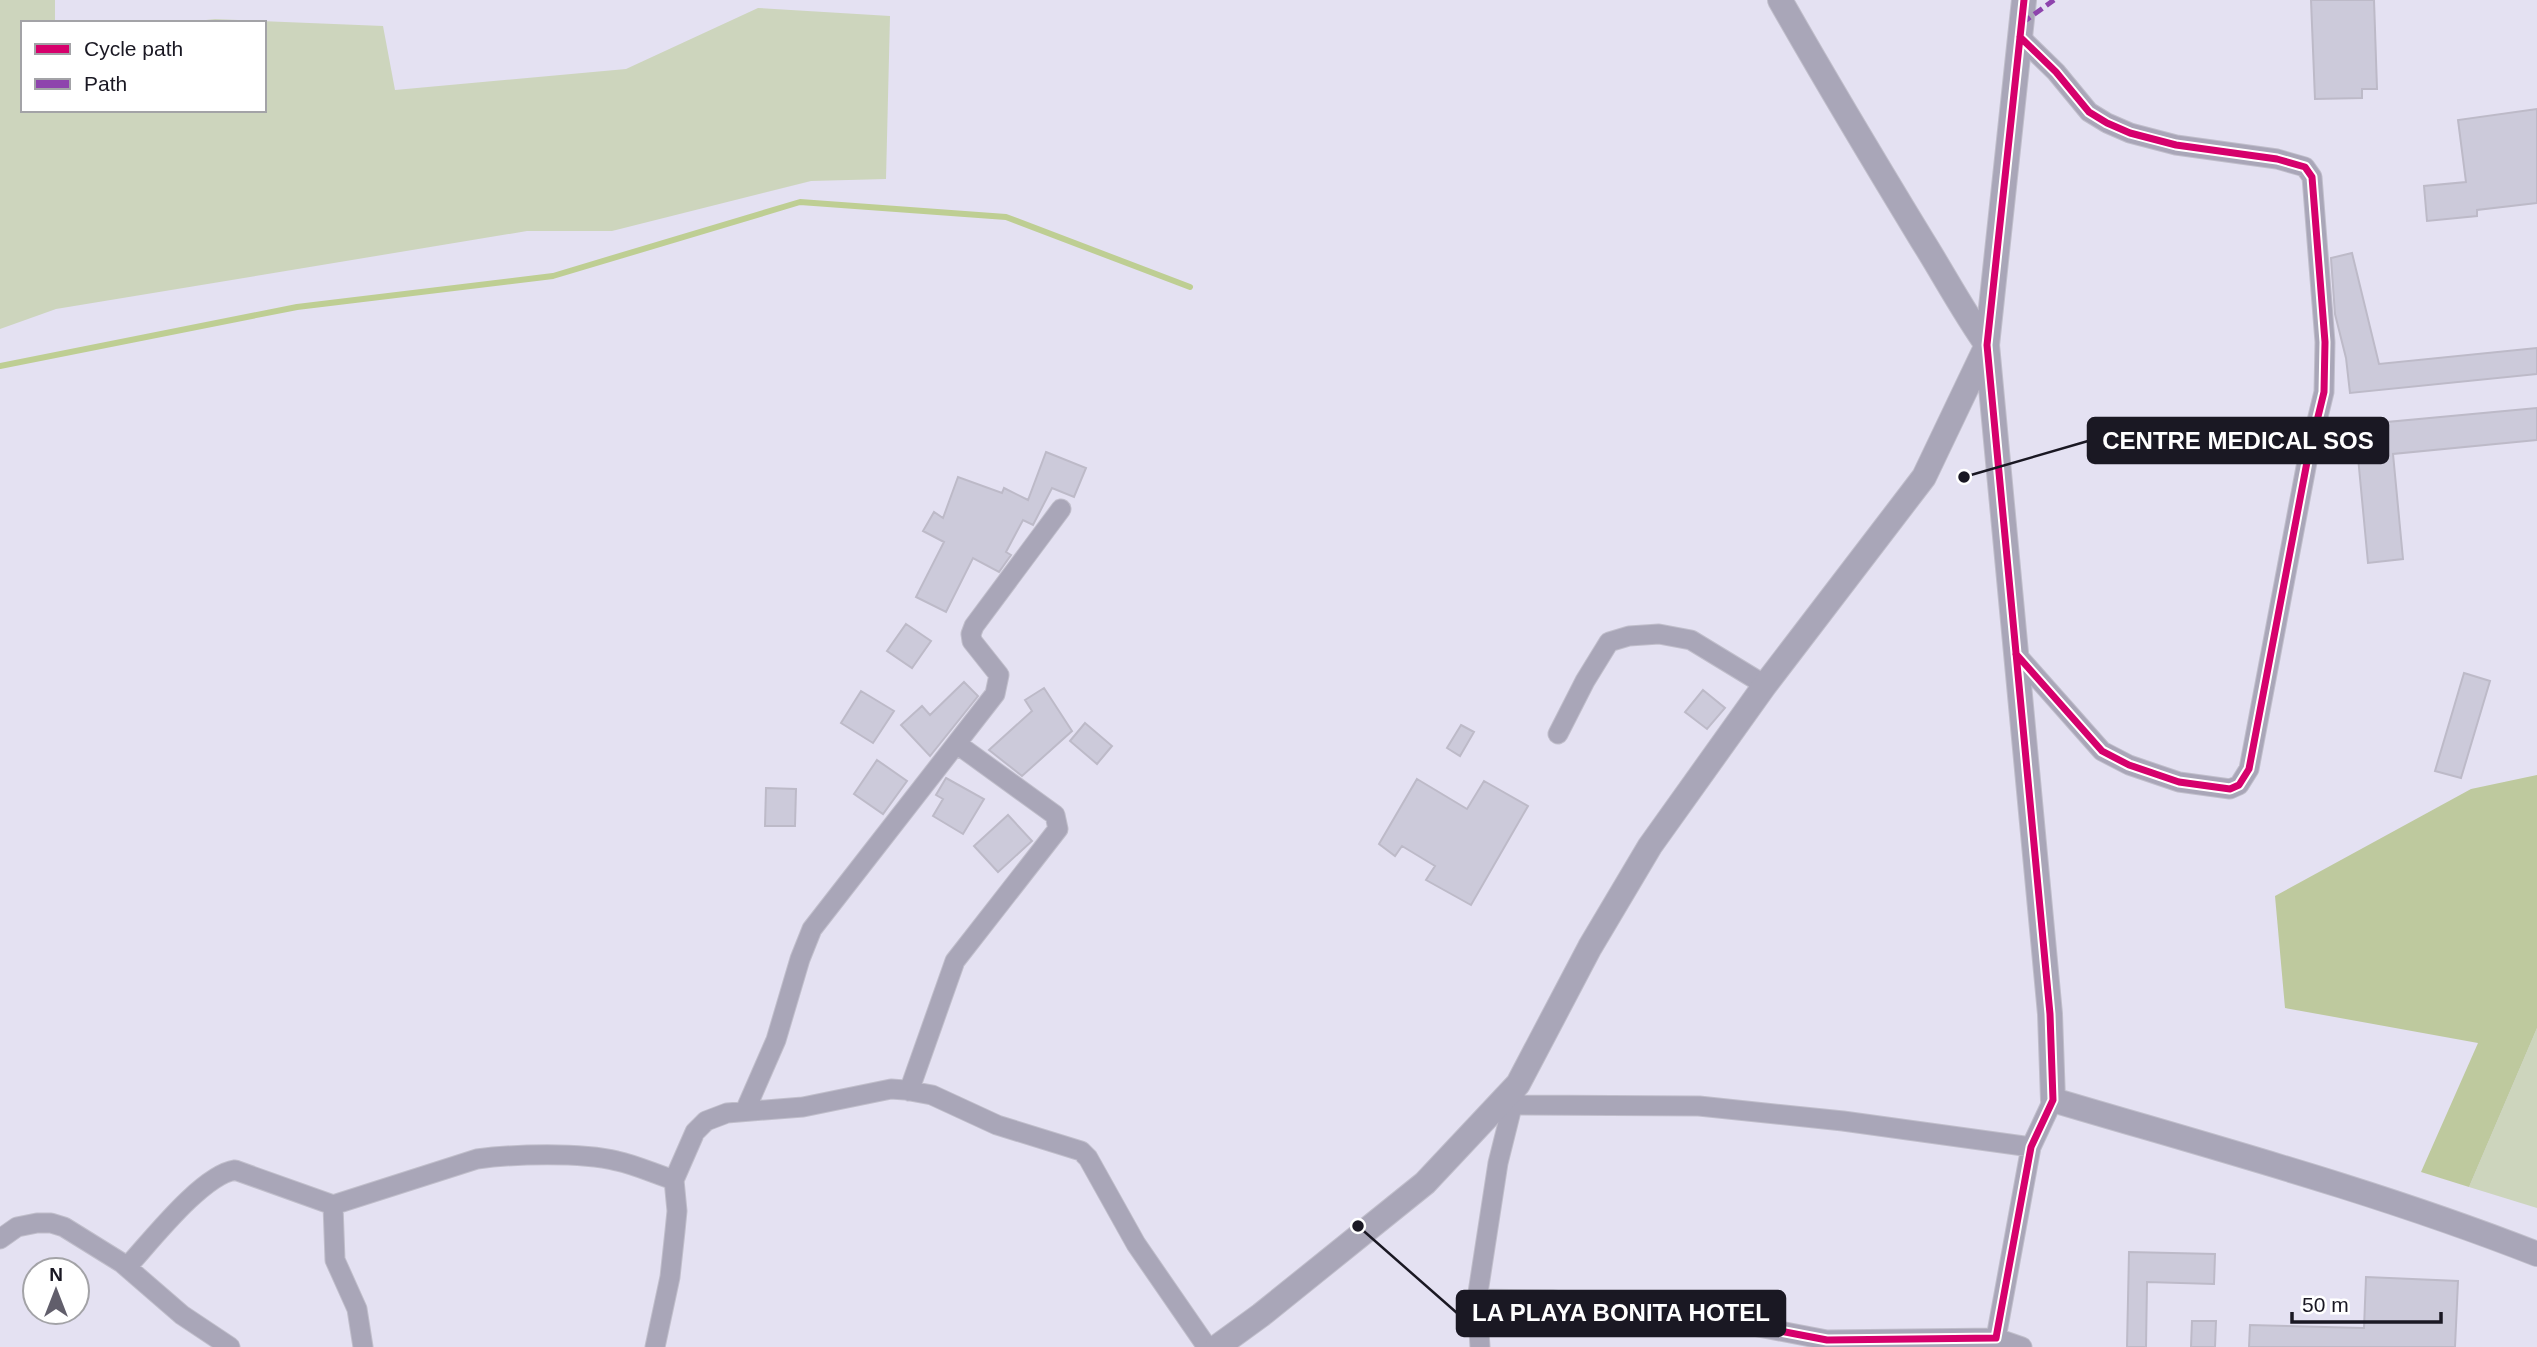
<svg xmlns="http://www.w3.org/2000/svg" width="2537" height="1347" font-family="Helvetica,sans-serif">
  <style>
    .green { fill: #cdd5bd }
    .forest { fill: #bec99e }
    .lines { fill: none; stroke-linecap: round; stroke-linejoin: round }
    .stream { stroke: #bece93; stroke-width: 6 }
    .building { fill: #cccada; stroke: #bdbac8; stroke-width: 2 }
    .minor-casing { stroke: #c0becb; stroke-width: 21 }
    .tertiary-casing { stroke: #c0becb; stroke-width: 26 }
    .minor { stroke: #a9a6b8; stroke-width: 19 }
    .tertiary { stroke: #a9a6b8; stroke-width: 24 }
    .quiet { stroke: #8e44ad; stroke-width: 5; stroke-dasharray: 10 5; stroke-linecap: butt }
    .cycleway-casing { stroke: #fff; stroke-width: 11 }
    .cycleway { stroke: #d6006c; stroke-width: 7 }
    .leader { fill: none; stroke: #1a1823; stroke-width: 2.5 }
    .callout-dot { fill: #1a1823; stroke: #fff; stroke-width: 2.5 }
    .callout { fill: #1a1823; stroke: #1a1823; stroke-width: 2.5 }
    .callout-label { font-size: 24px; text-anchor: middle; font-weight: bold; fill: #fff }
  </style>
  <rect width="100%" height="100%" fill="#e4e1f2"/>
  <path class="green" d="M 0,0 L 55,0 L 55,23 L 23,23 L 23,110 L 264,110 L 264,23 L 179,23 L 215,19 L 383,26 L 395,90 L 626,69 L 758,8 L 890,16 L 886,179 L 811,181 L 612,231 L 527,231 L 56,309 L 0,329 Z
    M 2537,1028 L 2537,1208 L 2469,1187 Z"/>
  <path class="forest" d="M 2537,775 L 2537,1028 L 2469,1187 L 2421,1172 L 2478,1043 L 2285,1008 L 2275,896 L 2471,789 Z"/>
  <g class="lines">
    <path class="stream" d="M 0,366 L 297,307 L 553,276 L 800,202 L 1006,217 L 1190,287"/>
  </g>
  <path class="building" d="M 2311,0 L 2374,0 L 2377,89 L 2362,89 L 2362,98 L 2315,99 Z
    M 2537,109 L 2537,203 L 2477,210 L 2477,216 L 2427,221 L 2424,186 L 2466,182 L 2458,120 Z
    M 2352,253 L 2379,364 L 2537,348 L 2537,374 L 2350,393 L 2346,358 L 2335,314 L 2331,258 Z
    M 2537,408 L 2537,440 L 2393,454 L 2403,559 L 2368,563 L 2355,425 Z
    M 1046,452 L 1086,468 L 1074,497 L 1052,488 L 1033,525 L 1023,520 L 1006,552 L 1011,555 L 999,572 L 973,558 L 946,612 L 916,597 L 944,542 L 923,531 L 934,512 L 943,518 L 958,477 L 1002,493 L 1004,488 L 1028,500 Z
    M 906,624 L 931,641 L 912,668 L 887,651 Z
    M 2464,673 L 2490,681 L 2461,778 L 2435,771 Z
    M 964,682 L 978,696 L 930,756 L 901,725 L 922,706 L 930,715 Z
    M 1044,688 L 1072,731 L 1022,776 L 989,750 L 1032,711 L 1025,700 Z
    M 1703,690 L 1725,708 L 1707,729 L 1685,712 Z
    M 861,691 L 894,711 L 873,743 L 841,723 Z
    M 1085,723 L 1112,746 L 1097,764 L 1070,741 Z
    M 1461,725 L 1474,732 L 1460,756 L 1447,748 Z
    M 877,760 L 907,781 L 883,814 L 854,794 Z
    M 946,778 L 984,799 L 963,834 L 933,816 L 943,799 L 936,795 Z
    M 1417,779 L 1467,809 L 1484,781 L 1528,806 L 1471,905 L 1426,880 L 1435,866 L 1402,846 L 1395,856 L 1379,844 Z
    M 766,788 L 796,789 L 795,826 L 765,826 Z
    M 1008,815 L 1032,841 L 998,872 L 974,846 Z
    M 2129,1252 L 2215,1254 L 2214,1284 L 2147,1282 L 2146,1347 L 2127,1347 Z
    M 2366,1277 L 2458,1281 L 2455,1347 L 2249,1347 L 2250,1325 L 2364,1328 Z
    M 2192,1321 L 2216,1321 L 2215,1347 L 2191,1347 Z"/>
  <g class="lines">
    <defs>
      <path id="minor" d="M 2016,654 L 2102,751 L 2129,765 L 2179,782 L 2230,789 L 2239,785 L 2249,769 L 2307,462 L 2324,392 L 2325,342 L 2312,177 L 2305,167 L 2277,159 L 2176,145 L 2130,133 L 2107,123 L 2089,112 L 2056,72 L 2020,37
        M 1558,734 L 1585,681 L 1609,642 L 1629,636 L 1659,634 L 1691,640 L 1765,685
        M 909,1091 L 955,961 L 1058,829 L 1055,815 L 957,744
        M 1512,1105 L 1699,1106 L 1843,1121 L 2031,1147
        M 745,1111 L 776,1040 L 800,959 L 812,929 L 995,694 L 999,675 L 972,641 L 971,634 L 974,626 L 1061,509
        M 0,1239 L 17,1227 L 37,1223 L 51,1223 L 64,1227 L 122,1263 L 182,1315 L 230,1347
        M 127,1267 C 151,1241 202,1175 235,1170 L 333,1205
        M 1477,1299 L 1552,1300 L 1680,1312 L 1827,1340 L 1996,1338 L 2031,1147 L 2053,1100
        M 1996,1338 L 2022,1347
        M 363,1347 L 357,1309 L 335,1260 L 333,1205 L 477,1159 C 514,1154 581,1152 617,1161 C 636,1165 655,1174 674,1180
        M 655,1347 L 670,1277 L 675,1231 L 677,1211 L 674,1180 L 695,1132 L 706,1121 L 727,1113 L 803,1107 L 891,1089 L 905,1090 L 932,1095 L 997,1125 L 1081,1151 L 1088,1158 L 1136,1244 L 1207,1347
        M 1480,1347 L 1477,1299 L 1498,1163 L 1515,1095"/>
      <path id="tertiary" d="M 2024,0 L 1987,345 L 2050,1014 L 2053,1100 C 2215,1148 2379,1192 2537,1254
        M 1217,1347 L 1261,1315 L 1425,1183 L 1518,1084 L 1590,947 L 1650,846 L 1765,685 L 1924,477 L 1987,345 C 1963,311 1944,275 1922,240 C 1874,161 1826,81 1780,0"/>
    </defs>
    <use href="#minor" class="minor-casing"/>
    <use href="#tertiary" class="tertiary-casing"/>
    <use href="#minor" class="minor"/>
    <use href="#tertiary" class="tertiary"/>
    <path class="quiet" d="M 2022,23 L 2054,0"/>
    <defs>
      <path id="cycleway" d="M 2016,654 L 2102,751 L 2129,765 L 2179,782 L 2230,789 L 2239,785 L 2249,769 L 2307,462 L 2324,392 L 2325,342 L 2312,177 L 2305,167 L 2277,159 L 2176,145 L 2130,133 L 2107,123 L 2089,112 L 2056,72 L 2020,37
        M 1477,1299 L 1552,1300 L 1680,1312 L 1827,1340 L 1996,1338 L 2031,1147 L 2053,1100 L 2050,1014 L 1987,345 L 2024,0"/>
    </defs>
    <use href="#cycleway" class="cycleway-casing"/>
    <use href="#cycleway" class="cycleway"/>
  </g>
  <path class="leader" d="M1964 477L2088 441M1358 1226L1457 1313"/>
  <g class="callout-dot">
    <circle cx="1964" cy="477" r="7"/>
    <circle cx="1358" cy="1226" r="7"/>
  </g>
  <g class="callout">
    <rect x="2088" y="418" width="300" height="45" rx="7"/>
    <rect x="1457" y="1291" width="328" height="45" rx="7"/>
  </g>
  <g class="callout-label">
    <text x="2238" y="449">CENTRE MEDICAL SOS</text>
    <text x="1621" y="1321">LA PLAYA BONITA HOTEL</text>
  </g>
  <rect x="21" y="21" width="245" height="91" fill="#ffffff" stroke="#a3a3a7" stroke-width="2"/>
  <rect x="35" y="44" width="35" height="10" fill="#d6006c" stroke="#a3a3a7" stroke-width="2"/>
  <text x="84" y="56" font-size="21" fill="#1a1823">Cycle path</text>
  <rect x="35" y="79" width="35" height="10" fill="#8e44ad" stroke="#a3a3a7" stroke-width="2"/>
  <text x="84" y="91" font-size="21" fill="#1a1823">Path</text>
  <g transform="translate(56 1291)"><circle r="33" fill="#ffffff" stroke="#a3a3a7" stroke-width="2"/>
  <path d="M0-5L12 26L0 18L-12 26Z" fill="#615e6b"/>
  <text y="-10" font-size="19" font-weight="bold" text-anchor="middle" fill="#1a1823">N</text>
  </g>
  <path d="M2292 1312v10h149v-10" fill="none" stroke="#1a1823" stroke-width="3.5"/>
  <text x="2302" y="1312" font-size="21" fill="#1a1823" stroke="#ffffff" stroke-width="5" paint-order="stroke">50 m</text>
</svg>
